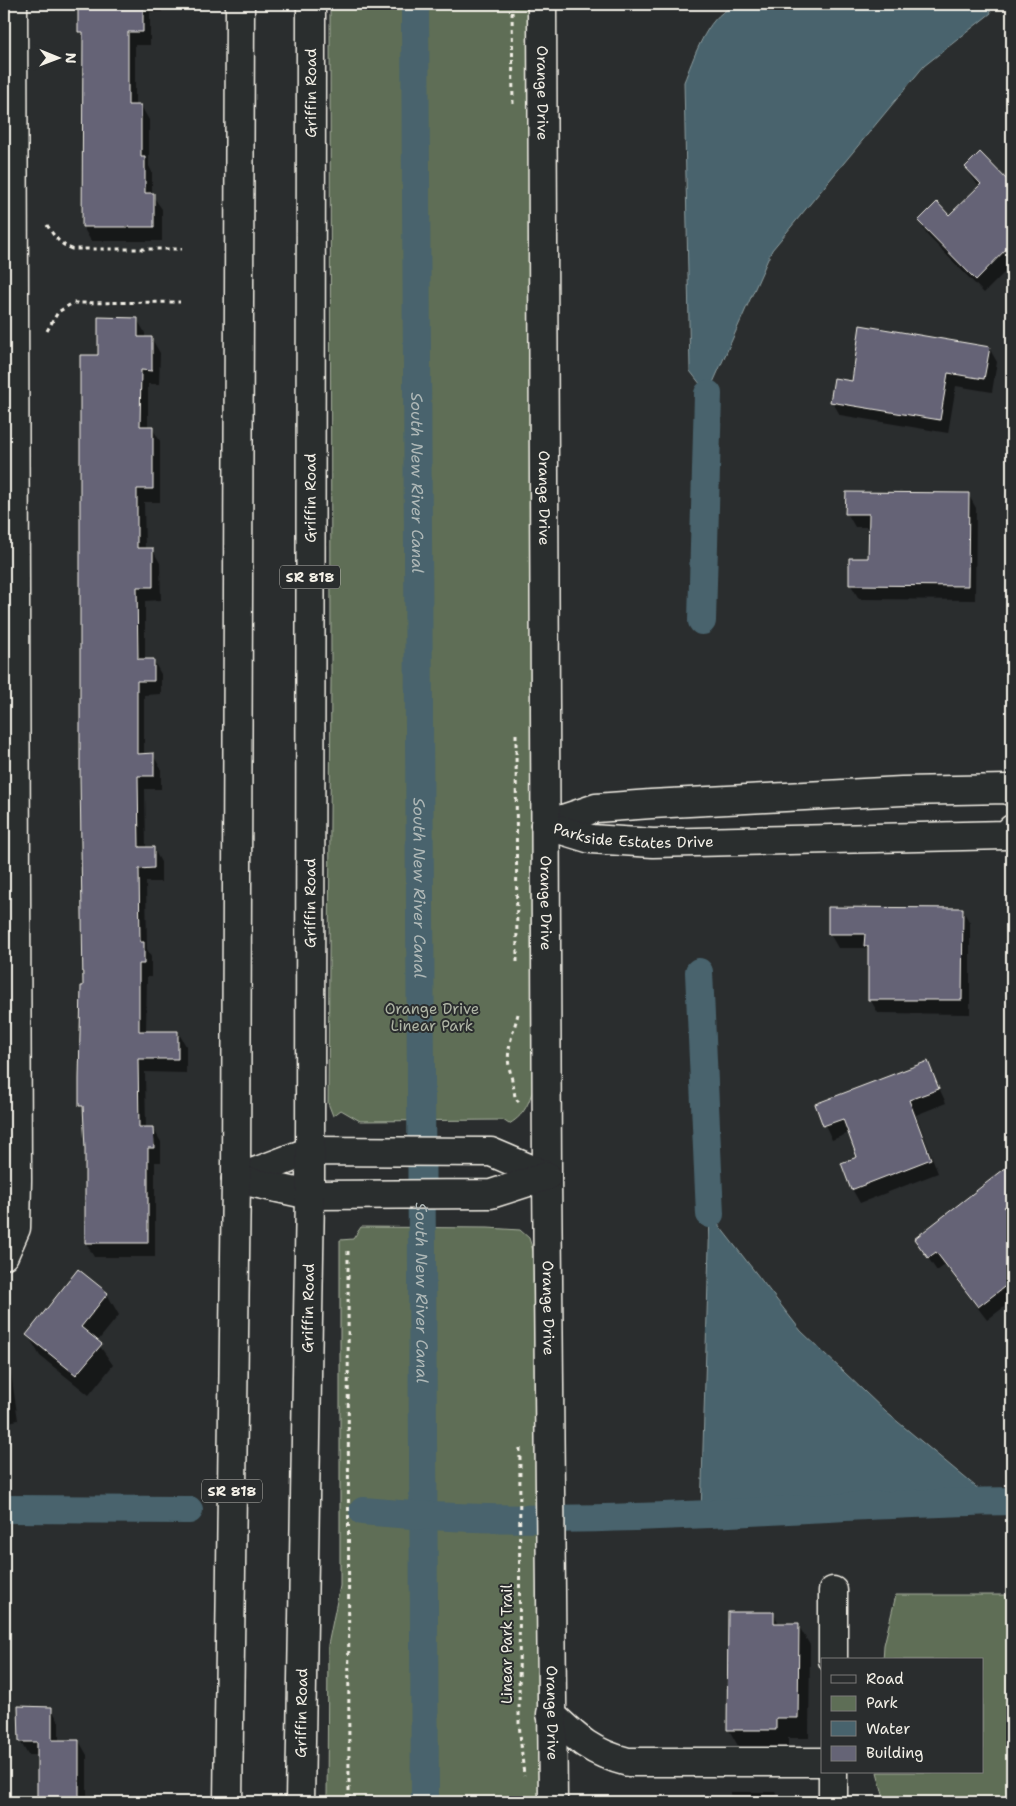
<svg xmlns="http://www.w3.org/2000/svg" width="1016" height="1806" font-family="'Shantell Sans',sans-serif">
  <style>
    .green { fill: #5e6e56; stroke: #a9b09f }
    .water { fill: #48636d; stroke: #8d9c9e }
    .shadow { fill: #0007 }
    .lines { fill: none; stroke-linecap: round; stroke-linejoin: round }
    .canal { stroke: #48636d; stroke-width: 28 }
    .building { fill: #656476; stroke: #f4f1e8 }
    .street-casing { stroke: #f4f1e8; stroke-width: 31 }
    .secondary-casing { stroke: #f4f1e8; stroke-width: 31 }
    .primary-casing { stroke: #f4f1e8; stroke-width: 31 }
    .path { stroke: #f4f1e8; stroke-width: 3; stroke-dasharray: 4 4; stroke-linecap: butt }
    .street { stroke: #2a2d2e; stroke-width: 28 }
    .secondary { stroke: #2a2d2e; stroke-width: 28 }
    .primary { stroke: #2a2d2e; stroke-width: 28 }
    .labels { text-anchor: middle; stroke-width: 4; stroke-linejoin: round; paint-order: stroke }
    .shield { fill: #2a2d2e; stroke: #b7b6b0; stroke-width: 1 }
    .shield-label { font-size: 14px; font-weight: bold; fill: #f4f1e8 }
    .street-label { font-size: 15px; fill: #f4f1e8; stroke: #2a2d2e }
    .park-label { font-size: 15px; fill: #b0b6a6; stroke: #2a2d2e }
    .water-label { font-size: 16px; font-style: italic; fill: #afb8b7; stroke: #2a2d2e }
  </style>
  <rect width="100%" height="100%" fill="#2a2d2e"/>
  <filter id="ink" filterUnits="userSpaceOnUse"><feTurbulence type="fractalNoise" baseFrequency=".02" numOctaves="2"/><feDisplacementMap in="SourceGraphic" scale="10" xChannelSelector="R" yChannelSelector="G"/><feConvolveMatrix kernelMatrix="1 2 1 2 8 2 1 2 1" color-interpolation-filters="sRGB"/></filter>
  <g filter="url(#ink)">
    <path class="green" d="M 330,4 L 531,4 L 535,1079 C 531,1098 527,1114 509,1124 L 503,1120 L 360,1121 L 341,1110 L 333,1116 L 328,1103 L 331,680 Z
      M 361,1227 L 488,1228 L 520,1230 L 529,1238 L 537,1263 L 542,1802 L 327,1802 L 328,1645 L 340,1586 L 340,1240 L 353,1239 Z
      M 896,1595 L 1012,1595 L 1012,1802 L 885,1802 L 877,1772 L 982,1772 L 982,1660 L 883,1660 L 884,1645 Z"/>
    <path class="water" d="M 766,4 L 987,4 L 991,13 L 924,66 L 772,250 L 708,394 L 690,371 L 684,82 C 693,60 707,16 731,8 C 741,4 755,5 766,4 Z
      M 710,1214 L 801,1331 L 886,1412 L 993,1501 L 701,1514 Z"/>
    <path class="shadow" d="M 79,4 L 162,4 L 162,12 L 150,12 L 150,45 L 135,45 L 135,106 L 141,106 L 149,120 L 149,166 L 152,172 L 152,195 L 162,209 L 162,241 L 91,241 L 83,227 L 84,40 L 79,31 Z
      M 980,154 L 1012,187 L 1012,265 L 984,293 L 927,235 L 919,221 L 949,217 L 979,187 L 966,168 Z
      M 137,319 L 145,333 L 145,338 L 152,339 L 160,353 L 159,384 L 148,384 L 148,428 L 152,428 L 160,441 L 160,502 L 144,502 L 145,549 L 152,549 L 160,563 L 161,600 L 145,601 L 145,660 L 153,660 L 161,674 L 161,694 L 144,695 L 144,755 L 153,755 L 161,769 L 161,789 L 145,789 L 146,848 L 153,848 L 161,862 L 161,882 L 146,882 L 147,949 L 151,957 L 151,977 L 147,977 L 146,1032 L 178,1032 L 186,1046 L 186,1073 L 145,1072 L 146,1128 L 153,1128 L 161,1142 L 161,1162 L 155,1162 L 155,1257 L 94,1257 L 86,1243 L 85,1113 L 81,1106 L 99,356 Z
      M 989,348 L 997,362 L 992,392 L 956,386 L 948,433 L 840,415 L 832,401 L 853,382 Z
      M 968,494 L 976,508 L 975,600 L 859,599 L 851,585 L 851,559 L 869,559 L 870,527 L 855,527 L 847,513 Z
      M 962,909 L 970,923 L 970,1014 L 878,1013 L 870,999 L 870,953 L 867,948 L 838,948 L 830,934 Z
      M 927,1062 L 946,1103 L 916,1115 L 938,1173 L 860,1203 L 852,1189 L 859,1157 L 849,1133 L 832,1140 L 816,1105 Z
      M 1011,1165 L 1012,1301 L 987,1320 L 945,1265 L 937,1271 L 915,1239 Z
      M 107,1294 L 119,1315 L 97,1342 L 113,1365 L 89,1395 L 40,1356 L 28,1335 Z
      M 4,1355 L 10,1366 L 18,1420 L 4,1423 Z
      M 773,1613 L 780,1625 L 798,1625 L 810,1645 L 809,1738 L 788,1738 L 788,1751 L 741,1751 L 729,1730 Z
      M 51,1708 L 59,1722 L 59,1741 L 79,1741 L 87,1755 L 87,1802 L 37,1802 L 38,1755 L 28,1755 L 20,1741 Z
      M 731,1792 L 775,1792 L 781,1802 L 731,1802 Z"/>
    <g class="lines">
      <g class="canal">
        <path id="s1" d="M 415,4 L 425,1802"/>
        <path d="M 702,621 L 708,394"/>
        <path d="M 699,972 L 710,1214"/>
        <path d="M 4,1509 L 189,1510"/>
        <path d="M 363,1511 C 579,1532 796,1504 1012,1501"/>
      </g>
    </g>
    <path class="building" d="M 78,4 L 143,4 L 143,32 L 128,32 L 128,105 L 141,105 L 141,157 L 145,157 L 145,193 L 154,193 L 154,227 L 82,227 L 83,32 L 78,32 Z
      M 980,152 L 1012,185 L 1012,243 L 976,280 L 918,221 L 937,202 L 949,215 L 981,184 L 965,167 Z
      M 98,317 L 138,318 L 138,337 L 152,337 L 152,371 L 141,370 L 140,426 L 153,426 L 153,489 L 137,489 L 137,548 L 153,548 L 153,587 L 137,587 L 138,659 L 154,659 L 154,681 L 137,681 L 137,754 L 154,753 L 154,776 L 138,776 L 139,847 L 154,847 L 154,868 L 139,869 L 140,942 L 144,942 L 144,964 L 139,964 L 139,1031 L 178,1031 L 178,1059 L 138,1059 L 139,1127 L 153,1127 L 154,1148 L 148,1148 L 148,1243 L 85,1243 L 85,1149 L 83,1106 L 79,1106 L 79,1079 L 81,986 L 83,986 L 80,776 L 80,355 L 98,355 Z
      M 860,325 L 990,347 L 984,379 L 948,373 L 940,420 L 830,402 L 834,378 L 852,381 Z
      M 846,492 L 969,493 L 968,586 L 849,585 L 849,558 L 868,558 L 869,514 L 845,514 Z
      M 828,907 L 963,908 L 962,1000 L 868,1000 L 868,946 L 864,946 L 865,934 L 828,934 Z
      M 928,1061 L 939,1089 L 909,1100 L 931,1159 L 851,1190 L 841,1163 L 857,1157 L 843,1119 L 823,1126 L 815,1104 Z
      M 1012,1163 L 1012,1201 L 1004,1207 L 1012,1218 L 1012,1281 L 978,1307 L 936,1252 L 928,1258 L 914,1239 Z
      M 78,1269 L 108,1293 L 81,1327 L 102,1344 L 76,1375 L 26,1335 Z
      M 728,1612 L 774,1612 L 774,1623 L 799,1623 L 798,1718 L 776,1718 L 776,1730 L 727,1730 Z
      M 18,1706 L 52,1707 L 52,1740 L 79,1740 L 79,1802 L 37,1802 L 37,1742 L 19,1742 Z"/>
    <g class="lines">
      <defs>
        <g id="street">
          <path d="M 545,825 L 596,808 L 651,804 L 902,791 L 1008,789 L 1012,792"/>
          <path id="s2" d="M 545,825 L 591,839 L 653,843 L 1006,835 L 1012,829"/>
          <path d="M 4,1255 L 16,1228 L 17,1180 L 13,4"/>
          <path d="M 833,1591 L 833,1660"/>
          <path d="M 551,1714 C 577,1739 592,1753 628,1762 L 822,1762"/>
          <path d="M 833,1802 L 833,1772"/>
        </g>
        <g id="secondary">
          <path id="s3" d="M 542,4 L 547,1176 L 553,1802"/>
          <path d="M 236,1179 L 310,1151 L 491,1152 L 547,1176"/>
          <path d="M 236,1179 L 310,1195 L 491,1194 L 547,1176"/>
        </g>
        <g id="primary">
          <path d="M 228,1802 L 236,1179 L 240,4"/>
          <path id="s4" d="M 300,1802 L 310,1195 L 311,4"/>
        </g>
      </defs>
      <use href="#street" class="street-casing"/>
      <use href="#secondary" class="secondary-casing"/>
      <use href="#primary" class="primary-casing"/>
      <path class="path" d="M 512,4 L 513,108
        M 47,225 C 54,236 59,244 72,249 L 182,249
        M 47,331 L 58,312 L 73,303 L 180,302
        M 516,734 L 517,966
        M 518,1014 C 514,1030 506,1049 509,1066 C 511,1077 514,1086 515,1098 L 519,1102
        M 348,1251 L 349,1802
        M 520,1448 L 519,1723 L 524,1776"/>
      <use href="#street" class="street"/>
      <use href="#secondary" class="secondary"/>
      <use href="#primary" class="primary"/>
    </g>
  </g>
  <g class="labels">
    <g class="shield">
      <rect x="280" y="565.5" width="60" height="23" rx="4"/>
      <rect x="202" y="1479.5" width="60" height="23" rx="4"/>
    </g>
    <g class="shield-label">
      <text x="310" y="582">SR 818</text>
      <text x="232" y="1496">SR 818</text>
    </g>
    <g class="street-label">
      <text dy="5" stroke="none"><textPath href="#s4" startOffset="1709">Griffin Road</textPath></text>
      <text dy="5" stroke="none"><textPath href="#s3" startOffset="89">Orange Drive</textPath></text>
      <text dy="5" stroke="none"><textPath href="#s4" startOffset="1304">Griffin Road</textPath></text>
      <text dy="5" stroke="none"><textPath href="#s3" startOffset="494">Orange Drive</textPath></text>
      <text dy="5" stroke="none"><textPath href="#s2" startOffset="90">Parkside Estates Drive</textPath></text>
      <text dy="5" stroke="none"><textPath href="#s4" startOffset="899">Griffin Road</textPath></text>
      <text dy="5" stroke="none"><textPath href="#s3" startOffset="899">Orange Drive</textPath></text>
      <text dy="5" stroke="none"><textPath href="#s4" startOffset="494">Griffin Road</textPath></text>
      <text dy="5" stroke="none"><textPath href="#s3" startOffset="1304">Orange Drive</textPath></text>
      <text transform="translate(507 1644) rotate(-90)" y="5">Linear Park Trail</text>
      <text dy="5" stroke="none"><textPath href="#s4" startOffset="89">Griffin Road</textPath></text>
      <text dy="5" stroke="none"><textPath href="#s3" startOffset="1709">Orange Drive</textPath></text>
    </g>
    <g class="park-label">
      <text x="432" y="1014">Orange Drive<tspan x="432" dy="17">Linear Park</tspan></text>
    </g>
    <g class="water-label">
      <text dy="6" stroke="none"><textPath href="#s1" startOffset="479">South New River Canal</textPath></text>
      <text dy="6" stroke="none"><textPath href="#s1" startOffset="884">South New River Canal</textPath></text>
      <text dy="6" stroke="none"><textPath href="#s1" startOffset="1289">South New River Canal</textPath></text>
    </g>
  </g>
  <rect width="1016" height="1806" fill="none" stroke="#2a2d2e" stroke-width="20"/>
  <rect x="10" y="10" width="996" height="1786" fill="none" stroke="#f4f1e8" stroke-width="2" filter="url(#ink)"/>
  <rect x="821" y="1658" width="162" height="115" fill="#2a2d2e" stroke="#7b7b78"/>
  <rect x="831" y="1675" width="25" height="8" fill="#2a2d2e" stroke="#7b7b78"/>
  <text x="866" y="1684" font-size="15" fill="#f4f1e8">Road</text>
  <rect x="831" y="1696" width="25" height="15" fill="#5e6e56" stroke="#7b7b78"/>
  <text x="866" y="1708" font-size="15" fill="#f4f1e8">Park</text>
  <rect x="831" y="1721" width="25" height="15" fill="#48636d" stroke="#7b7b78"/>
  <text x="866" y="1734" font-size="15" fill="#f4f1e8">Water</text>
  <rect x="831" y="1746" width="25" height="15" fill="#656476" stroke="#7b7b78"/>
  <text x="866" y="1758" font-size="15" fill="#f4f1e8">Building</text>
  <g transform="translate(58 58) rotate(91)" stroke="#2a2d2e" stroke-width="4" paint-order="stroke">
  <path d="M0-4L9 19L0 12L-9 19Z" fill="#f4f1e8"/>
  <text y="-8" font-size="14" font-weight="bold" text-anchor="middle" fill="#f4f1e8">N</text>
  </g>
</svg>
